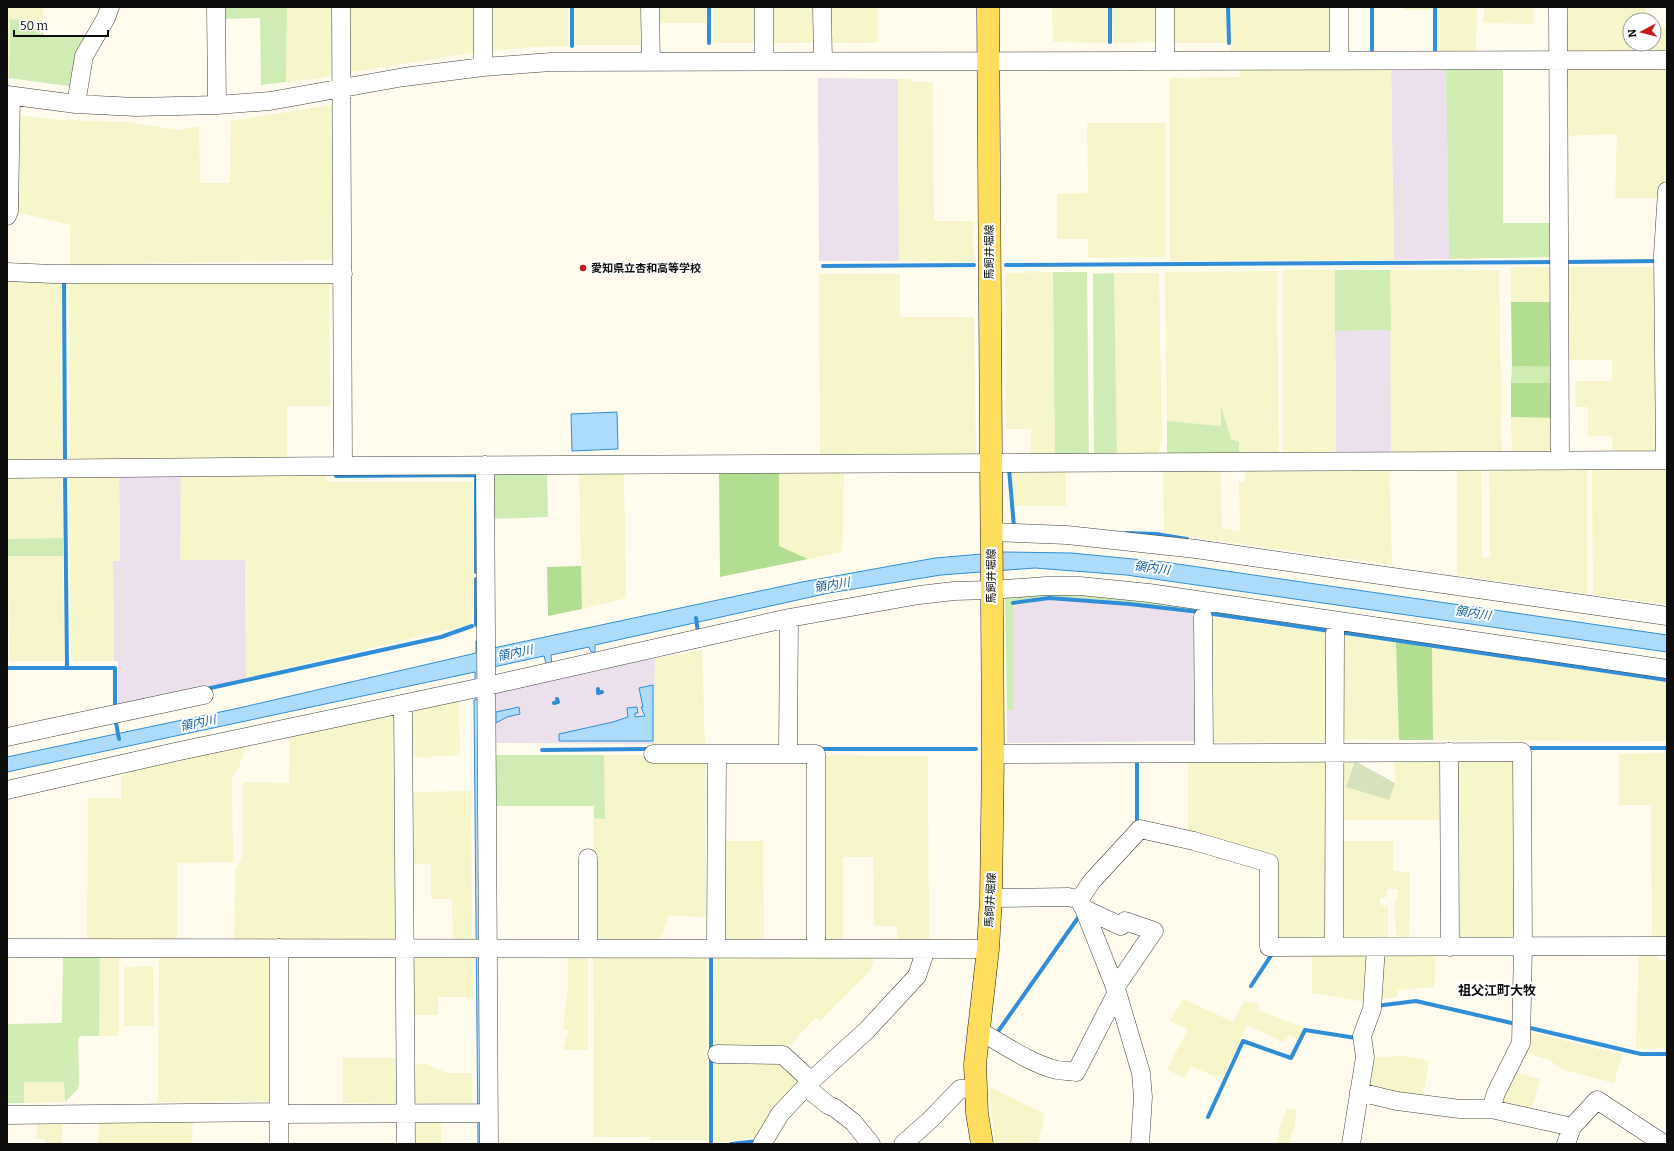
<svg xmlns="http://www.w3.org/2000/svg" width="1674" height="1151" font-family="Bitter,'Noto Sans JP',serif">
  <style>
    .industrial { fill: #ebe0ec }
    .farmland { fill: #f7f5ca; fill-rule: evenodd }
    .green { fill: #cfecb3 }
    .forest { fill: #b1de91 }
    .cemetery { fill: #d5e2bc }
    .water { fill: #addbfb; stroke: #2f8ed7 }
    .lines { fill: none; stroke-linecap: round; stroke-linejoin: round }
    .stream { stroke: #2f8ed7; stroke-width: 4 }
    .minor-casing { stroke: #404040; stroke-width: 19 }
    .major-casing { stroke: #1e1e1e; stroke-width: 23 }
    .minor { stroke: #fff; stroke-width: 18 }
    .major { stroke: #ffdd5d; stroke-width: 22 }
    .poi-dot { fill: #c71b1d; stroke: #fff; stroke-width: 1.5 }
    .labels { text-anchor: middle; stroke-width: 4; stroke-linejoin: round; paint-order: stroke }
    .street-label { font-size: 11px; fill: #0d0d0d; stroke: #fff }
    .poi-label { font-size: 11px; font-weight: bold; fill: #0d0d0d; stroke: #fff; text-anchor: start }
    .water-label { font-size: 12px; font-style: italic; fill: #0d5fa7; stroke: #fff }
    .quarter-label { font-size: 13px; font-weight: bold; fill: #0d0d0d; stroke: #fff }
  </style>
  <rect width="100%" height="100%" fill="#fffced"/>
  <path class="industrial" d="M 1446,67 L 1449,259 L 1394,260 L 1391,68 Z
    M 818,78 L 898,79 L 899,261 L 819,261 Z
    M 1391,330 L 1391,457 L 1336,458 L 1335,331 Z
    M 181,472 L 245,560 L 246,678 L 118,707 L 118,661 L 114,661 L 113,561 L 120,561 L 119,473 Z
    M 1049,599 L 1130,605 L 1200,615 L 1200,741 L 1007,743 L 1007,710 L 1013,710 L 1013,606 Z
    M 655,658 L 654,744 L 493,743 L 492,693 Z"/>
  <path class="farmland" d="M 7,7 L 43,7 L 43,24 L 10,19 L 9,78 L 7,77 Z
    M 287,7 L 338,7 L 338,73 L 316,79 L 286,82 Z
    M 344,7 L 478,7 L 478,52 L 345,73 Z
    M 489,7 L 568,7 L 568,46 L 536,47 L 489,51 Z
    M 575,7 L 642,7 L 642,45 L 575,45 Z
    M 659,7 L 706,7 L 706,23 L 659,23 Z
    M 713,7 L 760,7 L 760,43 L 713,43 Z
    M 768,7 L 821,7 L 821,43 L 768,43 Z
    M 826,7 L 877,7 L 877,43 L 826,43 Z
    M 1052,7 L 1107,7 L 1107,43 L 1053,42 Z
    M 1112,7 L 1158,7 L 1158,42 L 1113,43 Z
    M 1172,7 L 1225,7 L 1226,43 L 1172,43 Z
    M 1230,7 L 1336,7 L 1337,53 L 1231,56 Z
    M 1404,7 L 1433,7 L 1433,10 L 1404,10 Z
    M 1437,7 L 1477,7 L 1476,52 L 1437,53 Z
    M 1484,7 L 1533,7 L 1533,24 L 1483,23 Z
    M 1562,7 L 1646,7 L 1646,19 L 1656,19 L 1656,27 L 1667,27 L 1667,53 L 1564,53 ZM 1630,20 L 1654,20 L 1654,44 L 1630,44 Z
    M 1667,66 L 1667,143 L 1664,198 L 1615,198 L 1617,134 L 1562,136 L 1563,67 Z
    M 1391,68 L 1394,260 L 1170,261 L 1170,78 L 1240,77 L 1240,70 Z
    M 898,79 L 911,79 L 911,82 L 933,82 L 934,221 L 973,221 L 974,261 L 899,261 Z
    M 337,104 L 338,260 L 70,265 L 70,225 L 13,211 L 15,115 L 63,120 L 126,122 L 179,130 L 199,126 L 200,183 L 230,183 L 231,121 Z
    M 1087,123 L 1165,123 L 1165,257 L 1088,258 L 1088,239 L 1057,239 L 1057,194 L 1088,193 Z
    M 1511,267 L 1555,267 L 1555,302 L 1511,302 Z
    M 1562,267 L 1660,267 L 1662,452 L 1613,455 L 1612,436 L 1588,436 L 1588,407 L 1576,407 L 1575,381 L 1612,381 L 1612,360 L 1563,360 Z
    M 1283,269 L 1335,270 L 1336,458 L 1283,454 Z
    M 1390,270 L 1499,270 L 1502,457 L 1391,457 Z
    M 1277,271 L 1279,455 L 1239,458 L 1231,439 L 1222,408 L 1221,426 L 1167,421 L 1165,272 Z
    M 1053,272 L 1055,459 L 1031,459 L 1031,429 L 1006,429 L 1005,273 Z
    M 1114,273 L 1159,273 L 1162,441 L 1157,457 L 1117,458 Z
    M 819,274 L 900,274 L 900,317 L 974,317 L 976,460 L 820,460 Z
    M 7,276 L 61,278 L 62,464 L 8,464 Z
    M 69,277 L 329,277 L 330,406 L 287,406 L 287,463 L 70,465 Z
    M 1511,417 L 1556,418 L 1556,454 L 1512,456 Z
    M 1587,465 L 1587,594 L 1457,575 L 1457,467 L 1481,466 L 1482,558 L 1490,558 L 1489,466 Z
    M 1592,465 L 1667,465 L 1667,604 L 1593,595 Z
    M 1389,467 L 1392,565 L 1164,533 L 1163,469 L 1221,468 L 1222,528 L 1240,531 L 1239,482 L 1245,482 L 1245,468 Z
    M 779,468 L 844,469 L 842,552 L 808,559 L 779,546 Z
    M 579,469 L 624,469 L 626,598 L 582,609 Z
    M 1009,469 L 1065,469 L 1066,506 L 1014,506 Z
    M 181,472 L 326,472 L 327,482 L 472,482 L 473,606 L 471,624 L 246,678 L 245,560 L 180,560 Z
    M 62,473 L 63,538 L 8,539 L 7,474 Z
    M 69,473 L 119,473 L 120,561 L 113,561 L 114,661 L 71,661 Z
    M 8,556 L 63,556 L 64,661 L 9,661 Z
    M 1210,617 L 1329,633 L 1328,742 L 1210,742 Z
    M 1341,634 L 1396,642 L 1399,740 L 1342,740 Z
    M 1432,648 L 1667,681 L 1667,741 L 1433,740 Z
    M 702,650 L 705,744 L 654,744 L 655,658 Z
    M 459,700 L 460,755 L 407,758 L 406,710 Z
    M 400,712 L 402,943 L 234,944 L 235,870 L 240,862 L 243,852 L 243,782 L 289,783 L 290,736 Z
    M 245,747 L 239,768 L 232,777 L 233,862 L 177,863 L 177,943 L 87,943 L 88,798 L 121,798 L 121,768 L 174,760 L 177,764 L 181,759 Z
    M 1517,753 L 1520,938 L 1456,941 L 1452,754 Z
    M 1667,753 L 1667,942 L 1652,942 L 1651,805 L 1619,805 L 1619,754 Z
    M 604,755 L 648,755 L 706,758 L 706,917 L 668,916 L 660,943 L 594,943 L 594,818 L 605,818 Z
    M 820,755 L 928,756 L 929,943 L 897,943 L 897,926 L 874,926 L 873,857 L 843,857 L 843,943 L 821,943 Z
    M 1188,756 L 1331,756 L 1331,939 L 1278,942 L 1277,858 L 1188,831 Z
    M 1444,756 L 1446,820 L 1338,820 L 1341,761 L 1355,761 L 1346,787 L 1395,783 L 1394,757 Z
    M 471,791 L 472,943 L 453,943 L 452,899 L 431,899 L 431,864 L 409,864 L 408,792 Z
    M 719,841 L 763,841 L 764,942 L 720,943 Z
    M 1338,841 L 1393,841 L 1393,871 L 1410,872 L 1409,941 L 1396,941 L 1395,898 L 1398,898 L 1398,889 L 1387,889 L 1387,897 L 1380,898 L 1380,905 L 1388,905 L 1388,941 L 1340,942 Z
    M 1639,950 L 1658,951 L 1657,960 L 1667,960 L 1667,1048 L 1643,1049 L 1636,1047 Z
    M 1436,952 L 1434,987 L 1398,990 L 1397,997 L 1376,1000 L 1380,954 Z
    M 100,953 L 119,953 L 119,1031 L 118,1036 L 99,1036 Z
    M 159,953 L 274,953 L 277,1101 L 158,1102 Z
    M 593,953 L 706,953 L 707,1140 L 650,1140 L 650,1137 L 594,1137 Z
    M 715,953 L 875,953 L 871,970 L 820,1021 L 816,1017 L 784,1052 L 714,1051 Z
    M 410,954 L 473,954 L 473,997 L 438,997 L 438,1015 L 409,1015 Z
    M 568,954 L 588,954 L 588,1050 L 563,1050 L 569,1031 L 563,1028 L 568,988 Z
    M 1312,956 L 1368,956 L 1365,1002 L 1312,993 Z
    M 153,966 L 154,1026 L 124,1026 L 124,967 Z
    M 1183,999 L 1233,1022 L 1244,1001 L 1259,1004 L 1258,1010 L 1305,1028 L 1298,1040 L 1290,1035 L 1283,1042 L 1247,1025 L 1222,1079 L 1190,1066 L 1185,1079 L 1167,1069 L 1188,1029 L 1170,1021 Z
    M 1523,1030 L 1622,1055 L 1614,1083 L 1564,1070 L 1549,1060 L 1520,1051 Z
    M 1402,1056 L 1429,1061 L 1422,1101 L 1366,1090 L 1367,1058 Z
    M 343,1058 L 403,1058 L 403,1104 L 343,1103 Z
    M 714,1058 L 782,1058 L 806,1081 L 762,1137 L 714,1143 Z
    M 410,1064 L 427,1064 L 447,1073 L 472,1073 L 472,1103 L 410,1103 Z
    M 1510,1072 L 1540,1079 L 1530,1115 L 1494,1108 Z
    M 24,1082 L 64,1082 L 65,1102 L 24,1103 Z
    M 990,1087 L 1045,1114 L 1038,1144 L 996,1144 L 990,1103 Z
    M 1287,1108 L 1297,1110 L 1294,1131 L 1292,1131 L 1289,1144 L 1277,1144 L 1279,1130 Z
    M 193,1115 L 192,1144 L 98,1144 L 99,1118 Z
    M 412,1115 L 441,1115 L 441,1144 L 416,1144 L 409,1140 Z
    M 37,1120 L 62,1120 L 62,1144 L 45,1144 L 45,1139 L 37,1139 Z"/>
  <path class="green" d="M 220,7 L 287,7 L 286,82 L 261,85 L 260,18 L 220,19 Z
    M 10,19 L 43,24 L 44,35 L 91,35 L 75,87 L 9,78 Z
    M 1446,67 L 1503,68 L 1503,223 L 1555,223 L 1555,257 L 1449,259 Z
    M 1335,270 L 1390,270 L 1391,330 L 1335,331 Z
    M 1053,272 L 1087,272 L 1089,459 L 1055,459 Z
    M 1114,273 L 1117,458 L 1094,459 L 1093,274 Z
    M 1512,366 L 1556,367 L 1556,383 L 1511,383 Z
    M 1221,406 L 1231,439 L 1239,442 L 1239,458 L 1167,459 L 1167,421 L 1221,426 Z
    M 547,469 L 548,517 L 490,519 L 493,471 Z
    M 63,538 L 63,556 L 8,556 L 8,539 Z
    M 1080,590 L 1667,673 L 1667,679 L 1131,602 L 1048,596 L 1013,601 L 1013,710 L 1007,710 L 1005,593 Z
    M 493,755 L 604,755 L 605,819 L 594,818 L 594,806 L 494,806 Z
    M 63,953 L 100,953 L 99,1036 L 81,1036 L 78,1039 L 79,1085 L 77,1090 L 65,1102 L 64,1082 L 24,1082 L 24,1103 L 8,1103 L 8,1024 L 62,1023 Z"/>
  <path class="forest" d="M 1511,302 L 1555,302 L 1556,367 L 1512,366 Z
    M 1511,383 L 1556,383 L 1556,418 L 1511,417 Z
    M 779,468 L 779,546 L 808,559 L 720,577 L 719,469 Z
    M 581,566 L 582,609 L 548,616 L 547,567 Z
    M 1396,642 L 1432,648 L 1433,740 L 1399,740 Z"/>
  <path class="cemetery" d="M 1355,761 L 1395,783 L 1389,800 L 1346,787 Z"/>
  <path class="water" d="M 617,412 L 618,449 L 572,451 L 571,414 Z
    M 1005,552 L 1071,553 L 1164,562 L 1667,635 L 1667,652 L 1126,575 L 1035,568 L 941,575 L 829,593 L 595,645 L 595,652 L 591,652 L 589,647 L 551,655 L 552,666 L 547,667 L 544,656 L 489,668 L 480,683 L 475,683 L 475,672 L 7,772 L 7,757 L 239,708 L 476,653 L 476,641 L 479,641 L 489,649 L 802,582 L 935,558 Z
    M 653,685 L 653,741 L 559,741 L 559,734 L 613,722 L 628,717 L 627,708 L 637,707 L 638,713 L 635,713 L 635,717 L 645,716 L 641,707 L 643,707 L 639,688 Z
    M 476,695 L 480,695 L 483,1144 L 478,1144 L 474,700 L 476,700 Z
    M 519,707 L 520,714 L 507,717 L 496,723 L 496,712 Z"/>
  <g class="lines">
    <path class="stream" d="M 572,7 L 572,46
      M 709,7 L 709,43
      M 1110,7 L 1110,42
      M 1228,7 L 1229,43
      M 1435,7 L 1435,53
      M 1372,54 L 1372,7
      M 1566,262 L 1658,261
      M 1006,265 L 1554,262
      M 823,266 L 974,265
      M 64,278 L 65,464
      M 1009,469 L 1014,527 L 1016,527
      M 65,474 L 67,668
      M 336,476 L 476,475 L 476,572
      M 1126,533 L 1156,534 L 1187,539
      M 476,579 L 476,625
      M 1013,603 L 1049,598 L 1130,604 L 1199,612
      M 1206,613 L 1330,631
      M 696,618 L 698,633
      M 1339,632 L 1667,680
      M 8,668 L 115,668 L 115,706
      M 206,689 L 441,637 L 472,626
      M 598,689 L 598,693 L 602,692
      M 554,703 L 558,702 L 557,699
      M 116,723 L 119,739
      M 1527,748 L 1667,748
      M 819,749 L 976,749
      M 542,750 L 646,749
      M 1137,822 L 1137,758
      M 1251,986 L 1272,954 L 1273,954
      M 1376,1006 L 1416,1001 L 1516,1024
      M 1526,1027 L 1641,1054 L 1667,1054
      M 995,1034 L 997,1033 L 1080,915
      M 1208,1117 L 1243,1041 L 1291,1058 L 1305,1030 L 1356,1038 L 1356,1036
      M 711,1144 L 711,954
      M 731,1144 L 758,1141"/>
    <defs>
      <path id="minor" d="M 216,7 L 217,105
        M 341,7 L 343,466
        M 483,7 L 483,67
        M 650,7 L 651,62
        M 764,7 L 764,61
        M 822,7 L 823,61
        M 1165,7 L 1165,60
        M 1339,7 L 1339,60
        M 1558,7 L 1560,461
        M 7,95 L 76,104 L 136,107 L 217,105 L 270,101 L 404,77 L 483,67 L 551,62 L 1667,60
        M 76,104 L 84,56 L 106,18 L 110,7
        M 7,216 L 9,211 L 11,96
        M 7,272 L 53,274 L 343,274
        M 1665,460 L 1663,254 L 1667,191
        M 485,465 L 489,1144
        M 7,469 L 343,466 L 1667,460
        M 991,532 L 1067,535 L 1196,549 L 1667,616
        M 1203,617 L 1204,753
        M 403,704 L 406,1144
        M 7,737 L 204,695
        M 1449,752 L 1450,947
        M 653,754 L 816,754 L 816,949
        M 788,754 L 789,618
        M 993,754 L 1522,752 L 1523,946 L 1521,1043 L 1496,1093 L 1491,1109
        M 7,790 L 175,752 L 487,686 L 789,618 L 919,595 L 954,591 L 991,590 L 1046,586 L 1080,586 L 1149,593 L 1667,669
        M 588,858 L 588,948
        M 991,898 L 1069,897 L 1079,900 L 1084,909 L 1117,992 L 1141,1073 L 1143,1097 L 1140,1144
        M 1079,900 L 1092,881 L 1140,829 L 1194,841 L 1269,863 L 1269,947 L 1667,946
        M 1084,909 L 1121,926 L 1125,921 L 1154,931 L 1115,988
        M 1334,947 L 1335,632
        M 7,948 L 988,949
        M 716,948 L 717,754
        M 978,1030 C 1003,1044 1029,1063 1057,1070 C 1063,1071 1070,1071 1076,1072 L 1117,992
        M 717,1054 L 783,1055 L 811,1081
        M 806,1087 L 828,1105 L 835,1108 L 853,1122 L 871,1144
        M 1359,1092 L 1397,1101 L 1460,1109 L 1491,1109 L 1572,1127 L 1597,1100 L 1664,1144
        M 279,1114 L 279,948
        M 7,1115 L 279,1112
        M 279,1144 L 279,1114 L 489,1113
        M 762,1144 L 780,1114 L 811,1081 L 867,1030 L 917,976 L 926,949
        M 903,1144 L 930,1120 L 960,1089 L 976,1088
        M 1351,1144 L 1365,1057 L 1362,1036 L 1372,1009 L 1376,947
        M 1566,1144 L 1572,1127"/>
      <path id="major" d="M 982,1144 L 977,1113 L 975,1064 L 988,949 L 991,898 L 993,754 L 988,7"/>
    </defs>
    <use href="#minor" class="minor-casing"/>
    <use href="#major" class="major-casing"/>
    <use href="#minor" class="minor"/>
    <use href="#major" class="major"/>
  </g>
  <circle class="poi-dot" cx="583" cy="268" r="4"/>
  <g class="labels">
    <g class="street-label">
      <text transform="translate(989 252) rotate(-90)" y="4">馬飼井堀線</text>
      <text transform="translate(991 576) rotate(-90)" y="4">馬飼井堀線</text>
      <text transform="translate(990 900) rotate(-87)" y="4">馬飼井堀線</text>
    </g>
    <g class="poi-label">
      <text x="591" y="272">愛知県立杏和高等学校</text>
    </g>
    <g class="water-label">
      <text transform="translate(1152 568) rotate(7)" y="4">領内川</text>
      <text transform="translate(832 585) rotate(-9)" y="4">領内川</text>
      <text transform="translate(1473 613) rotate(9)" y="4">領内川</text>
      <text transform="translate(515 653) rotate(-12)" y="4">領内川</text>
      <text transform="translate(198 723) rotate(-12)" y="4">領内川</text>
    </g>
    <g class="quarter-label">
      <text x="1497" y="995">祖父江町大牧</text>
    </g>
  </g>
  <rect width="1674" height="1151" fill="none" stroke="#0d0d0d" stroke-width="16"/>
  <g transform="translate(1642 32) rotate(263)"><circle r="19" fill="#ffffff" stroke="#9e9e9e"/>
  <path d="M0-3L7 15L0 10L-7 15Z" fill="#c71b1d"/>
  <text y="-6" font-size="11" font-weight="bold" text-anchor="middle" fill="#0d0d0d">N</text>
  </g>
  <path d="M14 30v6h94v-6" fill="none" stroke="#0d0d0d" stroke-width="2"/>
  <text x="20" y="30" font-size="12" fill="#0d0d0d" stroke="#ffffff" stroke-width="3" paint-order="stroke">50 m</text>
</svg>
